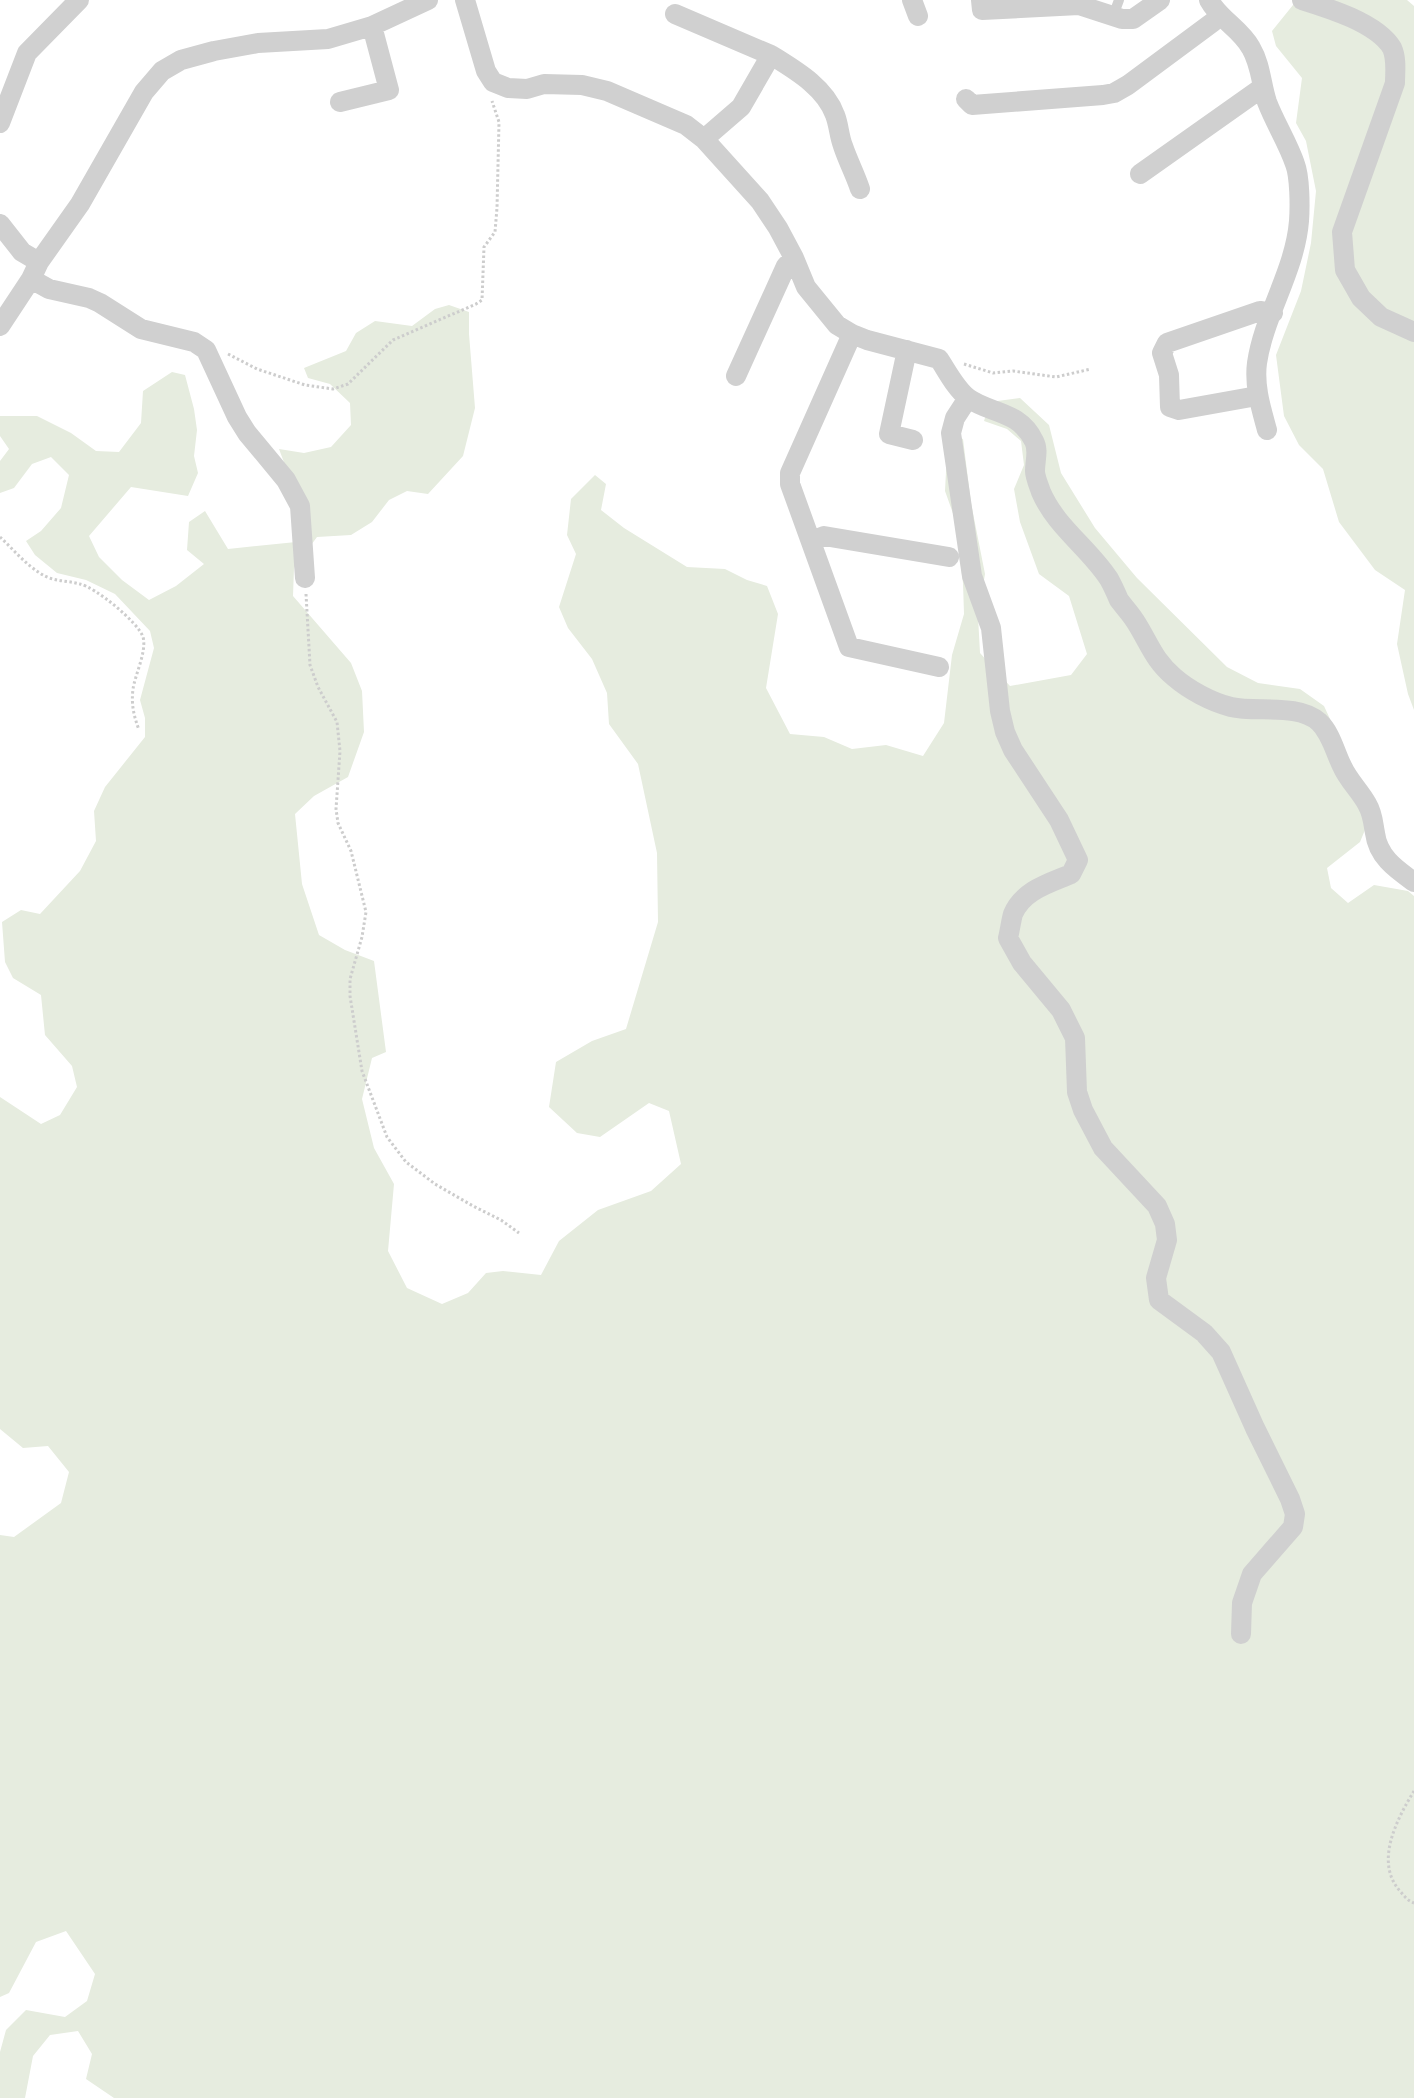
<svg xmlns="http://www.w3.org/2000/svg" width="1414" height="2098" font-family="Commissioner,sans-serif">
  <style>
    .green { fill: #e6ecdf }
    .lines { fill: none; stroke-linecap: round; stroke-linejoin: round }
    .path { stroke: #cdcdcd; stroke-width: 3; stroke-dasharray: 2.5 2.5; stroke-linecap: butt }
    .lane { stroke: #d0d0d0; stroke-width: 10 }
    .street { stroke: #d0d0d0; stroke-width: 20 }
  </style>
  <rect width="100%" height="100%" fill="#fff"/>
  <path class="green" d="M 1316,0 L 1407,0 L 1414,6 L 1414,710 L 1408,694 L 1397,644 L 1405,590 L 1375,570 L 1339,522 L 1323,469 L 1299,445 L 1284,416 L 1276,355 L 1301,291 L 1311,243 L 1316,191 L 1306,141 L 1296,123 L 1302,78 L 1276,46 L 1272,31 L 1293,5 Z
    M 449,305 L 469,312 L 469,334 L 475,408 L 463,456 L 428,494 L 407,491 L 389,500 L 372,522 L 351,535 L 317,537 L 294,568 L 293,596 L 351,663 L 362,691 L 364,732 L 348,777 L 314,796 L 295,814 L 302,884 L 319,935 L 345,950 L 374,961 L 386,1052 L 372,1058 L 362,1099 L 374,1148 L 394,1184 L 388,1251 L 407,1288 L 442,1304 L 468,1293 L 486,1273 L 503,1271 L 541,1275 L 559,1241 L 598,1210 L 651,1191 L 681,1164 L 669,1111 L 649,1103 L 600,1137 L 577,1133 L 549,1107 L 556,1062 L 592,1041 L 626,1029 L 658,922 L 657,853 L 638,764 L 609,724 L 607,693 L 592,659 L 568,628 L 559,607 L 576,554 L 567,535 L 571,499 L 595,475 L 606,484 L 601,510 L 624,528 L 687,567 L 725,569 L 747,580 L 767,586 L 778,614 L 766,688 L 790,734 L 824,737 L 852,749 L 886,745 L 923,756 L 944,723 L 952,655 L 964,614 L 963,583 L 955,519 L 945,491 L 948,433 L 963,439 L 971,503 L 985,574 L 978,616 L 980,653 L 1010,686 L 1071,675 L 1087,654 L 1069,596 L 1039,574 L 1020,522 L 1014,489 L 1024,465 L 1021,441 L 1007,429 L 984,421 L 990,402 L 1020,398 L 1049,425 L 1061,473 L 1095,528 L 1137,578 L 1227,667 L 1258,683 L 1300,689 L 1324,706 L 1349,760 L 1367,825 L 1360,842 L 1327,868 L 1331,888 L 1348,903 L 1374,885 L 1408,891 L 1414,896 L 1414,2098 L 114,2098 L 86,2079 L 92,2054 L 78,2031 L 50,2035 L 33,2056 L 25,2098 L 0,2098 L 0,2052 L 6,2030 L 26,2010 L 65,2017 L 87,2001 L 95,1974 L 66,1931 L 36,1942 L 9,1993 L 0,1997 L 0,1535 L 14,1537 L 61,1503 L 69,1472 L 48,1446 L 23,1448 L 0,1429 L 0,1097 L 41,1124 L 60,1115 L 77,1087 L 72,1066 L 45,1035 L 41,995 L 13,978 L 5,962 L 2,922 L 21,910 L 40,914 L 80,871 L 96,841 L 94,811 L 105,787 L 145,737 L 145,718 L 140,700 L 154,648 L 150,631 L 115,594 L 86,580 L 57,573 L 35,555 L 26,541 L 41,531 L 61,508 L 69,475 L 51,457 L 32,464 L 14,488 L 0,493 L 0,461 L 9,449 L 0,436 L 0,416 L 37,416 L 71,433 L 96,451 L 119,452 L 141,423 L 143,391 L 172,372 L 185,375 L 194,409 L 197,430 L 194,456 L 198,473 L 188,496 L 131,487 L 89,536 L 99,557 L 122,580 L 149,600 L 176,586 L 204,564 L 187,550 L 189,522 L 205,511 L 228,549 L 296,542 L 285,465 L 279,449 L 304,453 L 331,447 L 351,425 L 350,403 L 330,384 L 308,378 L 304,368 L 346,351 L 356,333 L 375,321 L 412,326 L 435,309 Z"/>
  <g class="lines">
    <path class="path" d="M 228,354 L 257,369 L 305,385 L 333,389 L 348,384 L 393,340 L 476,304 L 482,300 L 484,247 L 495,232 L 497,208 L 499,122 L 492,101
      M 964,364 L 993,373 L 1013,371 L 1056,377 L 1091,369
      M 0,537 C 13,549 25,564 40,573 C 52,582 66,580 80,584 C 95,587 138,622 143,637 C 147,651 135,675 133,689 C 131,705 134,716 139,730
      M 306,594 L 310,665 L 318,687 L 337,722 L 340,751 L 336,809 L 338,823 L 351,851 L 366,912 L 362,937 L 350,979 L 350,996 L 362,1071 L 387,1137 L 406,1162 L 435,1184 L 473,1206 L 501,1220 L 519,1233
      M 1414,1791 C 1397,1819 1374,1862 1400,1891 C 1404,1896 1408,1901 1414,1903"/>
    <path class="lane" d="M 1113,16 L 1119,0"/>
    <path class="street" d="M 465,0 L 486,71 L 493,82 L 508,88 L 527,89 L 544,84 L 582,85 L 607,91 L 686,125 L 704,139 L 760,201 L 778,228 L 794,258 L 806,287 L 837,325 L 852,334 L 867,340 L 939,359 C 947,371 956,389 968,398 C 990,414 1019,410 1034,441 C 1039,450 1035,460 1035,471 C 1035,477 1039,486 1041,492 C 1056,527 1089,548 1109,579 C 1113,586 1116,593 1119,600 C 1125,608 1132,615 1137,624 C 1150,645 1154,660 1174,677 C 1189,690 1211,702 1231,707 C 1256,713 1298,703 1319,722 C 1331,733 1335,752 1342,766 C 1348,780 1360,791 1367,804 C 1373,814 1373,823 1375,833 C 1378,857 1396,869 1414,882
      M 912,0 L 918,16
      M 981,0 L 982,10 L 1079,5 L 1122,19 L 1133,19 L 1160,0
      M 1209,0 C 1219,19 1241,29 1251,48 C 1261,65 1261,84 1267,102 C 1275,123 1288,143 1295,164 C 1300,177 1300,207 1299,221 C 1295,271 1264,315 1257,363 C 1254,386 1261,408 1267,430
      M 1302,0 C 1328,8 1377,23 1392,48 C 1397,59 1395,72 1395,83 L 1342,232 L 1345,270 L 1361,298 L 1381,317 L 1414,332
      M 675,14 L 771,55 L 741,107 L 704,139
      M 771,55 C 795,70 825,87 835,115 C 839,125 839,136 843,146 C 848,161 855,174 860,189
      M 966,99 L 972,105 L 1103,95 L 1114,93 L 1128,85 L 1213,22 L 1219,15
      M 340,102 L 389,90 L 372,26
      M 0,123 L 27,53 L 79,0
      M 1140,174 L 1263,87
      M 0,224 L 22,252 L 39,262
      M 31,279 L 49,289 L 89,298 L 100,303 L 141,329 L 194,342 L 206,350 L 237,417 L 247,433 L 286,480 L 300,506 L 305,578
      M 0,326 L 31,279 L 39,262 L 80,204 L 144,92 L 162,71 L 181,60 L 214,51 L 258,43 L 328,39 L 372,26 L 428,0
      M 852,334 L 790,473 L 790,484 L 849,647 L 939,667
      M 907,350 L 889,434 L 913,440
      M 736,376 L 786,266 L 794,258
      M 1257,396 L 1179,410 L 1170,407 L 1169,375 L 1162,353 L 1167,343 L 1260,311 L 1273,313
      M 968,398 L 955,418 L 951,433 L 972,576 L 991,628 L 1000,711 L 1005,732 L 1013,750 L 1059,820 L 1078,860 L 1071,874 C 1050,883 1023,890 1013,914 C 1011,921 1010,930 1008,938 L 1022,963 L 1061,1010 L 1075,1038 L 1077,1092 L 1083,1110 L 1103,1148 L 1157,1206 L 1165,1224 L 1167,1240 L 1156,1278 L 1159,1300 L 1204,1333 L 1221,1352 L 1255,1428 L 1290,1499 L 1295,1514 L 1293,1527 L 1252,1574 L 1242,1603 L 1241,1634
      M 811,541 L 824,536 L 949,557"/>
  </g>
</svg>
